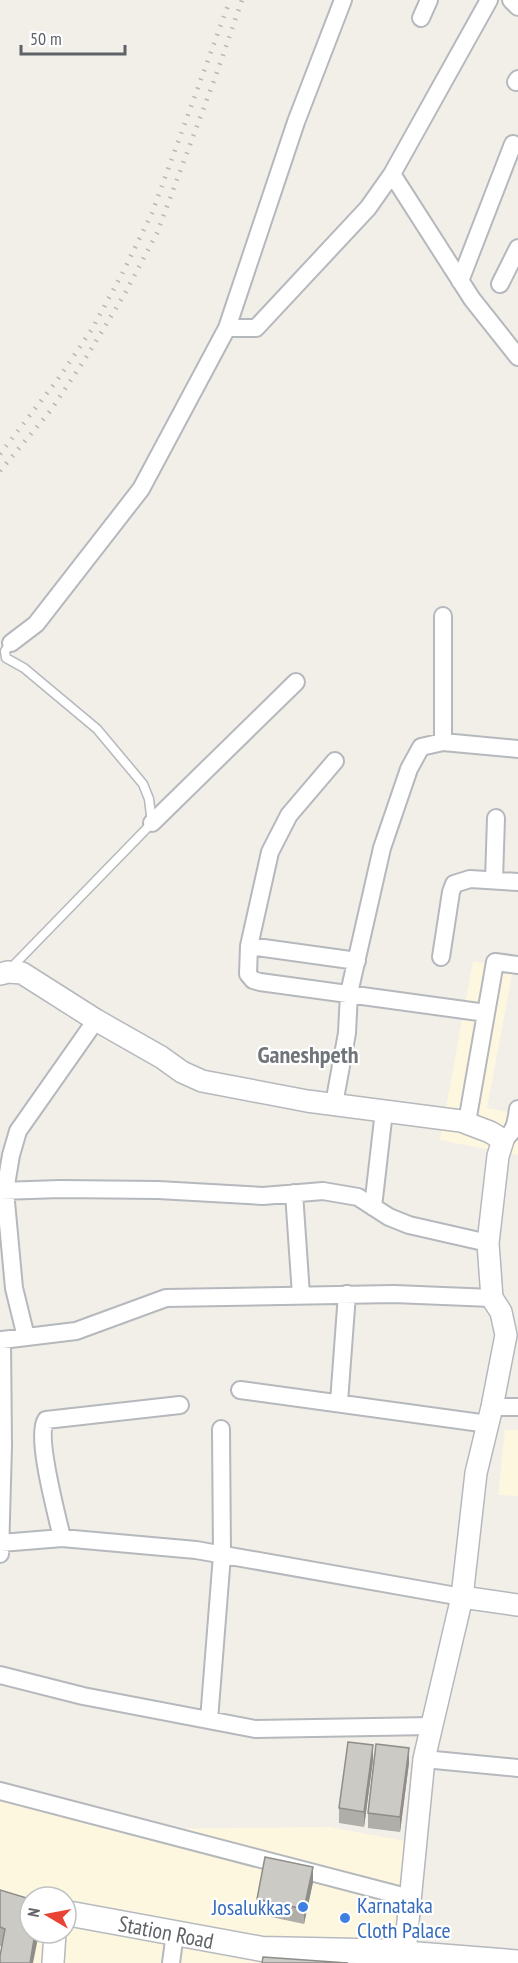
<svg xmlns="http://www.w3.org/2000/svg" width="518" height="1963" font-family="'PT Sans Narrow',sans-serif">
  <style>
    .commercial { fill: #fef7e0; fill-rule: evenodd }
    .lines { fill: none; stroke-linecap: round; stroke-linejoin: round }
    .service-casing { stroke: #b5b8bc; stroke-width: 11 }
    .minor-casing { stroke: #b5b8bc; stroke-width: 20 }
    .tertiary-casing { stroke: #b5b8bc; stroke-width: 24 }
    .secondary-casing { stroke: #b6babf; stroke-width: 27 }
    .service { stroke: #fff; stroke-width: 8 }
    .minor { stroke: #fff; stroke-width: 16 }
    .tertiary { stroke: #fff; stroke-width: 21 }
    .secondary { stroke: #fff; stroke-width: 24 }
    .rail { stroke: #b6b7b8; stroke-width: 4.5; stroke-dasharray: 1.5 8; stroke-linecap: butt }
    .wall { fill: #afaea9 }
    .shaded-wall { fill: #8f8d8a }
    .building { fill: #cccac5; stroke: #8f8d8a; stroke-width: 1.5 }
    .shop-dot { fill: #3f7fe0; stroke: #fff; stroke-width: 2 }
    .labels { text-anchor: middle; stroke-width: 4.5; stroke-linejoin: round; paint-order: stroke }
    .shop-label { font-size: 22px; fill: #366cbe; stroke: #fff; text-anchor: start }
    .street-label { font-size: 22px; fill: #5f6368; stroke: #fff }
    .neighbourhood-label { font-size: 24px; font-weight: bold; fill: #70757a; stroke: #fff }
  </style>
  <rect width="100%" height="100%" fill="#f1efe8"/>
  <path class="commercial" d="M 473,961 L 513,969 L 487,1108 L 518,1114 L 518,1155 L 440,1140 Z
    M 505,1430 L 518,1430 L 518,1496 L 498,1495 Z
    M 0,1794 L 158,1829 L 329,1827 L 405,1841 L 397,1963 L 0,1963 ZM 30,1897 L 66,1897 L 66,1933 L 30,1933 Z"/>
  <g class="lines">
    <defs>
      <path id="service" d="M 10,969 L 152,823 L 149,799 L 143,784 L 97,729 L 24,668 L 6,658 L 5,651 L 11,643"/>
      <path id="minor" d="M 511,0 L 518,7
        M 421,18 L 429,0
        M 516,82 L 518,79
        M 392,174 L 472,299 L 518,357
        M 460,281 L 513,144
        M 500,284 L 518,248
        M 227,328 L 256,328 L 368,208 L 392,174 L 489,0
        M 443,616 L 443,742
        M 11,643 L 36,624 L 141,489 L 227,328 L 296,122 L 343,0
        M 335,761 L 289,815 L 270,852 L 249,946 L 248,974 L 253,980 L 260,982 L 486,1013
        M 152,823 L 296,682
        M 494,880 L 496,818
        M 249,946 L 357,961
        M 441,957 L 451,892 L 454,884 L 470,879 L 518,882
        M 334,1104 L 347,1033 L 349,993 L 382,848 L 409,769 L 421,747 L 443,742 L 518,749
        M 467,1122 L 495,962 L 518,965
        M 503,1140 C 515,1132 516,1123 518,1109
        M 0,1191 L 60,1189 L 158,1190 L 263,1196 L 323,1191 L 358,1197 L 389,1217 L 409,1225 L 488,1243
        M 294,1193 L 301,1295
        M 373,1207 L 384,1111
        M 26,1337 L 14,1288 L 5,1191 L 11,1155 L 18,1131 L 96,1020
        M 240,1390 L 488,1424
        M 339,1402 L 347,1294
        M 492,1407 L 518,1407
        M 62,1538 C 57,1515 35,1436 46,1420 L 180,1405
        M 1,1543 L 62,1538 L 196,1550 L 462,1597
        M 0,1554 L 3,1446 L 2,1340 L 76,1331 L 166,1298 L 394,1294 L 492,1298
        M 0,1675 L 83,1696 L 255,1729 L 432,1726
        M 209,1720 L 222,1555 L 221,1429
        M 424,1759 L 518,1768
        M 0,1791 L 410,1898
        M 171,1963 L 175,1933"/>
      <path id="tertiary" d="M 0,974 L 8,972 L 22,973 L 96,1020 L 161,1057 L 182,1072 L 202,1081 L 307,1101 L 461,1121 L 490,1132 L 503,1140 L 498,1156 L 488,1243 L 492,1298 L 501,1312 L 506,1335 L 492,1407 L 476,1473 L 462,1597 L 424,1759 L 405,1952 L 518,1961
        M 462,1597 L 518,1605
        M 53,1963 L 55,1933"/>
      <path id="secondary" d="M 66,1913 L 262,1949 L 405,1952 L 405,1963"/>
    </defs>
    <use href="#service" class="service-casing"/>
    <use href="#minor" class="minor-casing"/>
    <use href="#tertiary" class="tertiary-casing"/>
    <use href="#secondary" class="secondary-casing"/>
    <use href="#service" class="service"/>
    <use href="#minor" class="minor"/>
    <use href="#tertiary" class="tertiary"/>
    <use href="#secondary" class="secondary"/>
    <path class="rail" d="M 0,454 L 58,379 L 92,329 L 122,274 L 152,213 L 230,0
      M 0,471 L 51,410 L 87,356 L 124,295 L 157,233 L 215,78 L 242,0"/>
  </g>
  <path class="wall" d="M 373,1760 L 364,1827 L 339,1823 L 339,1808 Z
    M 409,1763 L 400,1832 L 368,1828 L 368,1813 Z
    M 313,1882 L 304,1924 L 257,1914 L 257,1899 Z
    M 0,1890 L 30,1899 L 2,1947 L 0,1946 Z"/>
  <path class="shaded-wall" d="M 373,1745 L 373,1760 L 364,1827 L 364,1812 Z
    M 409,1748 L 409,1763 L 400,1832 L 400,1817 Z
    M 313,1867 L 313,1882 L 304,1924 L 304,1909 Z
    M 35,1933 L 39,1933 L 33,1963 L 30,1963 Z"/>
  <path class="building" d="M 348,1742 L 373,1745 L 364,1812 L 339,1808 Z
    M 376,1744 L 409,1748 L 400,1817 L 368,1813 Z
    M 265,1857 L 313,1867 L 304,1909 L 257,1899 Z
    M 0,1890 L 30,1899 L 30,1933 L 35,1933 L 30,1963 L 0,1963 L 0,1956 L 5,1929 L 0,1927 Z
    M 263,1957 L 348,1963 L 262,1963 Z"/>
  <g class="shop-dot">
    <circle cx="303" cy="1907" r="6"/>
    <circle cx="345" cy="1918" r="6"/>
  </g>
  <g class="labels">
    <g class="shop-label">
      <text x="357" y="1913">Karnataka<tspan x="357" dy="25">Cloth Palace</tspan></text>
      <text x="291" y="1915" text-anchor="end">Josalukkas</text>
    </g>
    <g class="street-label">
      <text transform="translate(166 1932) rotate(11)" y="8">Station Road</text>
    </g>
    <g class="neighbourhood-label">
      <text x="308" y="1063">Ganeshpeth</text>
    </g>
  </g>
  <g transform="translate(48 1915) rotate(280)"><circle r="28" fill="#ffffff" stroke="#bfc1c3" stroke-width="1.5"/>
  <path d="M0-4.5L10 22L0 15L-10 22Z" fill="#ea4335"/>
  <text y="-9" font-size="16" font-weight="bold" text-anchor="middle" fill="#5f6368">N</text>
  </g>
  <path d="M21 45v9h104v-9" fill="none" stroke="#5f6368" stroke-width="3"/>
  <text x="30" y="45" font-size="18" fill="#5f6368" stroke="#ffffff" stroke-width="4.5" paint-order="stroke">50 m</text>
</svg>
